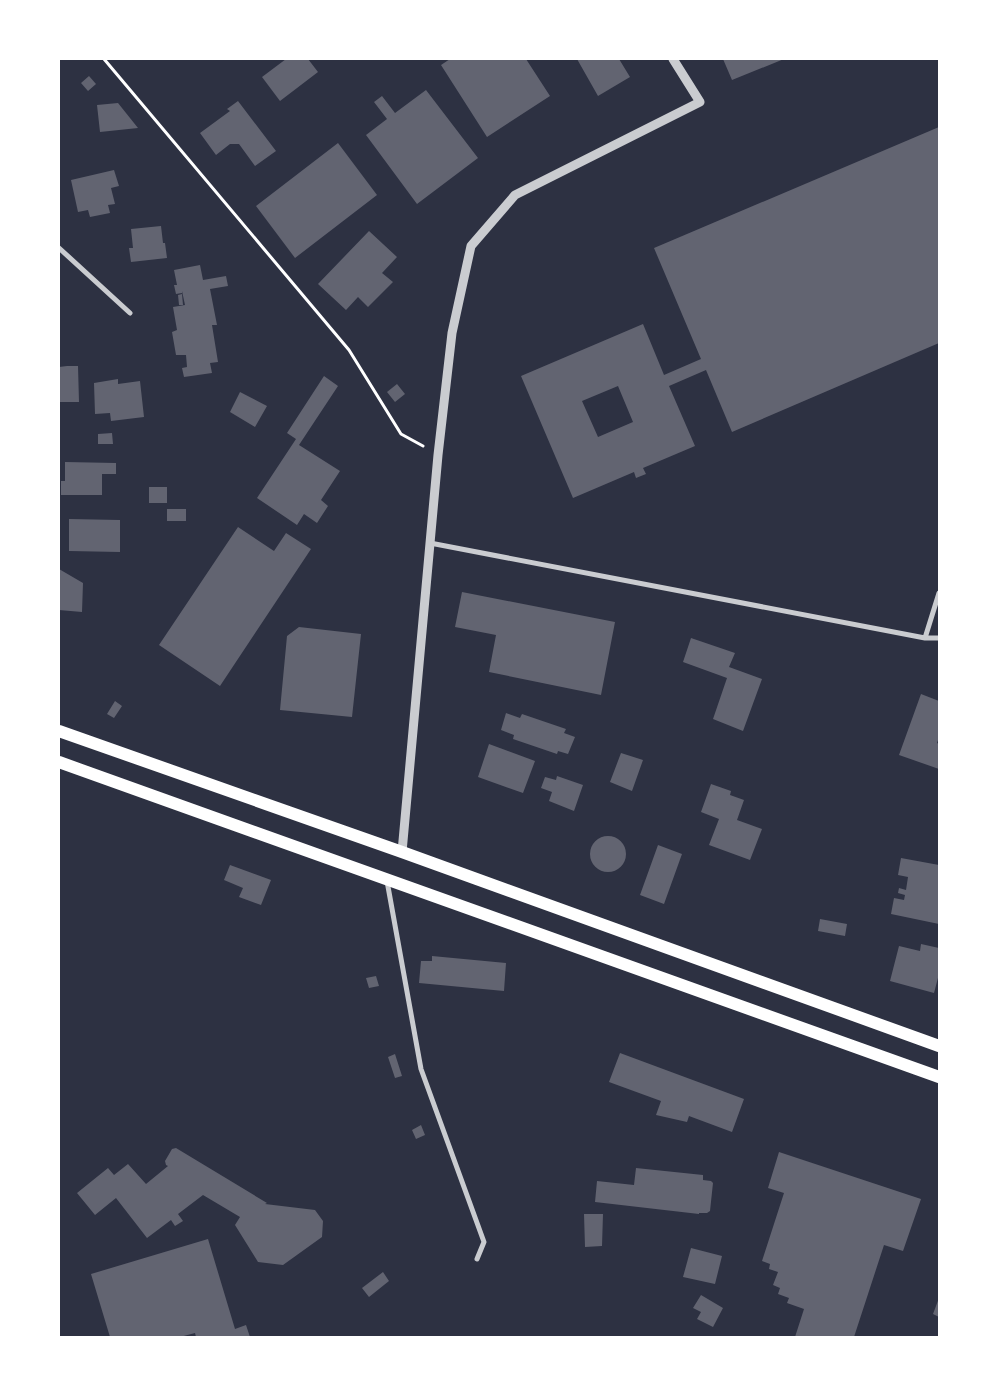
<svg xmlns="http://www.w3.org/2000/svg" width="998" height="1396" font-family="Roboto,sans-serif">
  <style>
    .building { fill: #626471; fill-rule: evenodd }
    .lines { fill: none; stroke-linecap: round; stroke-linejoin: round }
    .path { stroke: #fff; stroke-width: 3 }
    .minor { stroke: #caccd0; stroke-width: 5 }
    .tertiary { stroke: #caccd0; stroke-width: 9 }
    .primary { stroke: #fff; stroke-width: 12 }
  </style>
  <rect width="100%" height="100%" fill="#2d3142"/>
  <path class="building" d="M 286,59 L 308,59 L 318,72 L 280,101 L 262,77 Z
    M 450,59 L 526,59 L 550,96 L 487,137 L 441,65 Z
    M 577,59 L 619,59 L 630,77 L 598,96 Z
    M 723,59 L 784,59 L 732,80 Z
    M 89,76 L 96,84 L 88,91 L 81,83 Z
    M 426,90 L 478,158 L 417,204 L 366,135 L 387,119 L 374,102 L 382,96 L 395,113 Z
    M 238,101 L 276,151 L 255,166 L 239,144 L 230,144 L 216,155 L 200,133 L 230,111 L 227,109 Z
    M 118,103 L 138,128 L 100,132 L 97,105 Z
    M 939,127 L 939,343 L 732,432 L 706,370 L 669,386 L 695,446 L 643,468 L 646,474 L 636,478 L 634,472 L 573,498 L 521,376 L 643,324 L 664,375 L 701,359 L 654,248 ZM 618,386 L 633,422 L 598,437 L 582,401 Z
    M 338,143 L 377,195 L 295,258 L 256,206 Z
    M 114,170 L 119,186 L 111,188 L 115,204 L 108,205 L 110,213 L 90,217 L 88,210 L 78,212 L 71,180 Z
    M 161,226 L 163,243 L 165,243 L 167,258 L 131,262 L 129,248 L 133,248 L 131,229 Z
    M 369,231 L 397,257 L 382,273 L 393,282 L 368,307 L 358,297 L 346,310 L 318,284 Z
    M 200,265 L 203,280 L 226,276 L 228,286 L 210,289 L 217,325 L 212,325 L 218,362 L 210,363 L 212,373 L 184,377 L 182,368 L 187,367 L 186,355 L 176,355 L 172,332 L 177,330 L 173,307 L 185,305 L 182,291 L 182,293 L 176,294 L 174,285 L 177,285 L 174,270 Z
    M 182,294 L 183,305 L 179,305 L 178,295 Z
    M 67,366 L 78,366 L 79,402 L 59,402 L 59,367 Z
    M 324,376 L 338,386 L 299,445 L 340,471 L 321,500 L 328,506 L 317,523 L 304,514 L 297,525 L 257,498 L 296,439 L 287,433 Z
    M 118,379 L 118,384 L 140,381 L 144,417 L 111,421 L 110,413 L 95,414 L 94,383 Z
    M 397,384 L 405,394 L 395,402 L 387,392 Z
    M 240,392 L 267,406 L 255,427 L 230,412 Z
    M 112,433 L 113,444 L 98,444 L 98,434 Z
    M 65,462 L 116,463 L 116,474 L 102,474 L 102,495 L 61,495 L 61,481 L 65,481 Z
    M 149,487 L 167,487 L 167,503 L 149,503 Z
    M 167,509 L 186,509 L 186,521 L 167,521 Z
    M 69,519 L 120,520 L 120,552 L 69,551 Z
    M 238,527 L 274,551 L 286,533 L 311,549 L 220,686 L 159,645 Z
    M 59,569 L 83,583 L 82,612 L 59,610 Z
    M 462,592 L 615,622 L 601,695 L 489,672 L 496,635 L 455,627 Z
    M 299,627 L 361,634 L 352,717 L 280,710 L 287,636 Z
    M 691,638 L 735,653 L 729,667 L 762,679 L 743,731 L 713,719 L 727,678 L 683,662 Z
    M 921,694 L 939,701 L 939,737 L 937,743 L 939,744 L 939,769 L 899,755 Z
    M 115,701 L 122,706 L 114,718 L 107,714 Z
    M 506,713 L 520,718 L 522,714 L 566,729 L 564,733 L 575,737 L 568,754 L 558,751 L 557,754 L 513,739 L 514,735 L 501,730 Z
    M 489,744 L 535,761 L 523,793 L 478,777 Z
    M 621,753 L 643,760 L 632,791 L 610,782 Z
    M 557,776 L 583,785 L 574,811 L 549,801 L 552,792 L 541,788 L 545,777 L 556,780 Z
    M 711,784 L 731,791 L 730,795 L 744,800 L 737,820 L 762,829 L 750,860 L 709,845 L 719,819 L 701,812 Z
    M590 854a18 18 0 1 1 36 0a18 18 0 1 1-36 0Z
    M 658,845 L 682,854 L 664,904 L 640,895 Z
    M 901,858 L 939,865 L 939,924 L 891,914 L 894,898 L 904,900 L 905,895 L 898,893 L 899,888 L 906,890 L 908,877 L 898,875 Z
    M 230,865 L 271,880 L 261,905 L 239,897 L 243,888 L 224,880 Z
    M 820,919 L 847,924 L 845,936 L 818,931 Z
    M 921,944 L 939,948 L 939,974 L 934,993 L 890,981 L 899,946 L 920,951 Z
    M 432,956 L 506,963 L 504,991 L 419,983 L 421,961 L 432,961 Z
    M 376,976 L 379,986 L 369,988 L 366,978 Z
    M 620,1053 L 744,1099 L 732,1132 L 689,1116 L 687,1122 L 656,1115 L 661,1101 L 609,1082 Z
    M 395,1054 L 402,1076 L 395,1078 L 388,1057 Z
    M 421,1125 L 425,1135 L 416,1139 L 412,1130 Z
    M 176,1148 L 267,1203 L 265,1204 L 315,1210 L 323,1221 L 322,1237 L 283,1265 L 258,1262 L 235,1225 L 240,1217 L 203,1195 L 178,1214 L 183,1221 L 175,1226 L 171,1220 L 147,1238 L 116,1198 L 95,1215 L 77,1193 L 108,1168 L 114,1175 L 128,1164 L 146,1184 L 168,1166 L 166,1165 L 165,1161 L 172,1149 Z
    M 779,1152 L 921,1199 L 903,1251 L 884,1245 L 854,1337 L 795,1337 L 804,1309 L 787,1303 L 789,1298 L 778,1294 L 780,1288 L 773,1285 L 778,1272 L 769,1269 L 770,1264 L 762,1261 L 784,1193 L 768,1188 Z
    M 636,1168 L 703,1175 L 703,1180 L 711,1181 L 713,1183 L 710,1211 L 707,1213 L 699,1213 L 699,1214 L 595,1202 L 597,1181 L 634,1185 Z
    M 584,1214 L 603,1214 L 602,1246 L 585,1247 Z
    M 208,1239 L 235,1329 L 246,1325 L 250,1337 L 196,1337 L 195,1333 L 180,1337 L 110,1337 L 91,1274 Z
    M 691,1248 L 722,1256 L 715,1284 L 683,1277 Z
    M 383,1272 L 389,1281 L 369,1297 L 362,1288 Z
    M 701,1295 L 723,1308 L 713,1327 L 697,1319 L 701,1312 L 693,1308 Z
    M 939,1298 L 939,1317 L 933,1314 Z"/>
  <g class="lines">
    <path class="path" d="M 104,59 L 349,350 L 401,434 L 423,446"/>
    <path class="minor" d="M 59,248 L 130,313
      M 430,543 L 925,638 L 939,638
      M 925,638 L 939,593
      M 387,881 L 421,1069 L 484,1242 L 477,1259"/>
    <path class="tertiary" d="M 402,852 L 438,455 L 452,333 L 471,246 L 515,195 L 700,102 L 673,59"/>
    <path class="primary" d="M 59,731 L 402,852 L 939,1046
      M 59,762 L 939,1077"/>
  </g>
  <rect width="998" height="1396" fill="none" stroke="#ffffff" stroke-width="120"/>
</svg>
